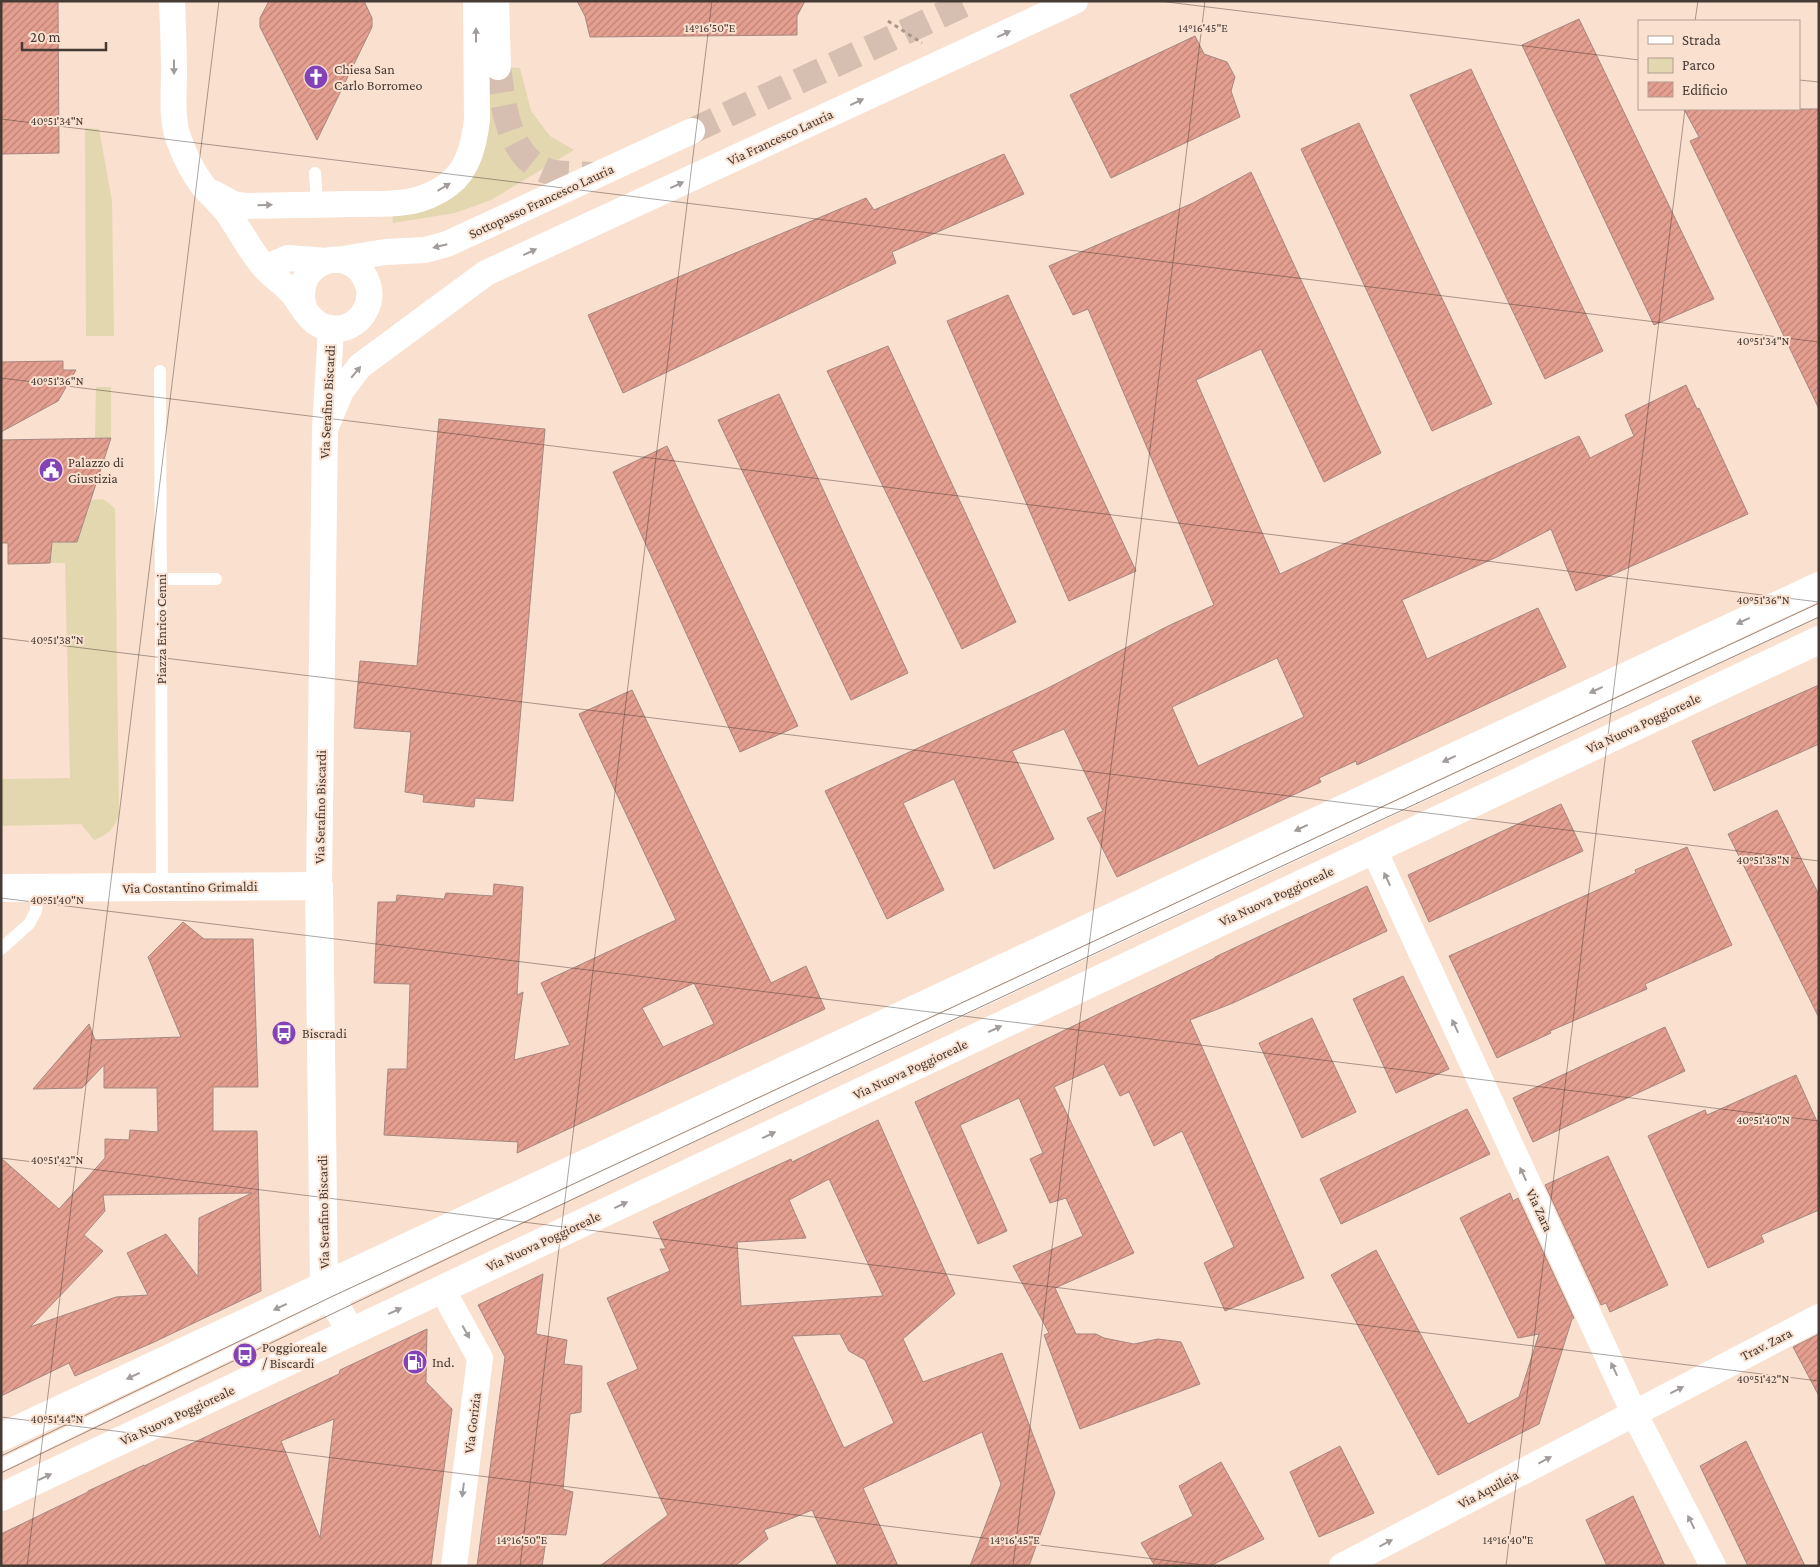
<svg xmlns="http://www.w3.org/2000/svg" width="1820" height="1567" font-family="'Crimson Pro',serif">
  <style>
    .park { fill: #e2d7af }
    .building { fill: url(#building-hatch); stroke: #a58781; fill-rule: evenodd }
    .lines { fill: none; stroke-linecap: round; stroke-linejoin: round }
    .minor-tunnel { stroke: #d6bfb0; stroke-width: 26; stroke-dasharray: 26 13; stroke-linecap: butt }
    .path { stroke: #aa978a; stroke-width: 3; stroke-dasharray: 4 4; stroke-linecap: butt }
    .service { stroke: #fff; stroke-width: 12 }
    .minor { stroke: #fff; stroke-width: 26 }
    .secondary { stroke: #fff; stroke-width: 28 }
    .tram { stroke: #9a887d; stroke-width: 1 }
    .oneway { fill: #a29c9a }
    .ticks { fill: none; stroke: #453a34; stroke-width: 1; stroke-opacity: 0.45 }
    .labels { text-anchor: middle; stroke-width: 4; stroke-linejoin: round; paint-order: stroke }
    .poi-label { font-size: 14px; fill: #453a34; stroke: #fae0cf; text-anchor: start }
    .street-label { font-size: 14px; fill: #453a34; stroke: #fae0cf }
    .ticks-label { font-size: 12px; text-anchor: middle; fill: #453a34; stroke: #fae0cf; stroke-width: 4; stroke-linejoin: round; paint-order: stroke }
  </style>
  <defs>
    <pattern id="building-hatch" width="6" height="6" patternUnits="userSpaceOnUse" patternTransform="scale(1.25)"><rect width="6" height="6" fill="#e59f90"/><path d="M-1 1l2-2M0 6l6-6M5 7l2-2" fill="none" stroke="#bb8376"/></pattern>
  </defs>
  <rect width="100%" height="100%" fill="#fae0cf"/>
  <path class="park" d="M 483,66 L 520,68 L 531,111 L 550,136 L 574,150 L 491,200 L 455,213 L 393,223 L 392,211 L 466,181 Z
    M 85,128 L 99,129 L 112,201 L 114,336 L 86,336 Z
    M 96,387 L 111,387 L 111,438 L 95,439 Z
    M 103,499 L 110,504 L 115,509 L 119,814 C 115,828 108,835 94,840 L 81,824 L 1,826 L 1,779 L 70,778 L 65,563 L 50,563 L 52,542 L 77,542 L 91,500 Z"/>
  <path class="building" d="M 1,1 L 58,1 L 59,153 L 1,154 Z
    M 269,1 L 364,1 L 372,18 L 372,27 L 317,140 L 260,27 L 260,18 Z
    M 577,1 L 805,1 L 797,16 L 797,35 L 590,37 L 585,16 Z
    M 1579,19 L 1714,299 L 1654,325 L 1522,45 Z
    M 1195,36 L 1204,54 L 1227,62 L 1235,77 L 1231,91 L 1240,117 L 1111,178 L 1070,95 Z
    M 1471,69 L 1603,351 L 1545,379 L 1410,95 Z
    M 1684,109 L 1819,109 L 1819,409 L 1690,141 L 1699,137 Z
    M 1359,123 L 1492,404 L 1432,431 L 1301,149 Z
    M 1004,154 L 1024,194 L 892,252 L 896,263 L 623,393 L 588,315 L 866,198 L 874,210 Z
    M 1251,172 L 1381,453 L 1324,482 L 1261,349 L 1196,380 L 1280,574 L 1465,487 L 1579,436 L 1590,458 L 1634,436 L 1625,415 L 1686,385 L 1697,409 L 1699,408 L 1748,514 L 1576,591 L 1551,529 L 1499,556 L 1402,600 L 1427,659 L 1538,608 L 1566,667 L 1357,765 L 1356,761 L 1319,778 L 1321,782 L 1117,877 L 1087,818 L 1103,811 L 1064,729 L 1012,751 L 1054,839 L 994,869 L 954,779 L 903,803 L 944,890 L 887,919 L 825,791 L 1046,689 L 1168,626 L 1214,605 L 1088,309 L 1073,315 L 1049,266 L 1193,203 ZM 1277,658 L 1304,717 L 1198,766 L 1172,707 Z
    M 1008,295 L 1136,571 L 1069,601 L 947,321 Z
    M 888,346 L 1016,622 L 962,649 L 827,371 Z
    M 63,361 L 63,370 L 76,370 L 58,401 L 1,432 L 1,362 Z
    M 779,394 L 908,673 L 851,700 L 718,420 Z
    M 439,419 L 545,429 L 513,801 L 475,798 L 474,807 L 423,802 L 424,795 L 405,792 L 411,732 L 354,728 L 360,661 L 417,666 Z
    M 111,438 L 77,542 L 52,542 L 50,563 L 8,564 L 8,543 L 1,543 L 1,440 Z
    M 667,446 L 798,726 L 740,752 L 613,472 Z
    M 1819,685 L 1819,744 L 1714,791 L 1692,741 Z
    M 632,690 L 771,983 L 806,966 L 825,1009 L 517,1153 L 518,1142 L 384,1135 L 388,1069 L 407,1069 L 410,984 L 374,983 L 378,902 L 396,902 L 397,895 L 444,899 L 446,893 L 493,896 L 494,884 L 523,887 L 517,995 L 523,992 L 514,1060 L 570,1045 L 541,983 L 676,920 L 579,714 ZM 694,983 L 714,1024 L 663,1047 L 642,1008 Z
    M 1561,804 L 1583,851 L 1429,922 L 1408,875 Z
    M 1777,810 L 1819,895 L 1819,1018 L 1728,834 Z
    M 1687,847 L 1732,945 L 1645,984 L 1647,989 L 1550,1031 L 1551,1033 L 1497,1058 L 1449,956 L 1636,873 L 1635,870 Z
    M 1367,886 L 1387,931 L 1233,1003 L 1190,1020 L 1304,1278 L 1225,1311 L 1204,1263 L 1234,1247 L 1182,1131 L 1154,1146 L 1129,1092 L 1120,1096 L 1104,1064 L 1054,1087 L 1134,1253 L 1055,1288 L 1076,1334 L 1096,1334 L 1104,1338 L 1134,1344 L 1158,1339 L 1181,1342 L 1200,1384 L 1080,1429 L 1044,1335 L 1049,1333 L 1013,1266 L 1083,1236 L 1066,1198 L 1050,1203 L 1030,1159 L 1043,1153 L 1019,1098 L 960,1125 L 1007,1231 L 978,1244 L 915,1102 L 1215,958 L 1215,957 Z
    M 183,922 L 204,939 L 253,939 L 258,1087 L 213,1087 L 213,1131 L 257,1131 L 261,1291 L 152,1343 L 75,1376 L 69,1363 L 1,1396 L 1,1158 L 59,1209 L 105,1158 L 105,1139 L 129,1140 L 130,1130 L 158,1132 L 157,1088 L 104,1088 L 104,1065 L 82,1088 L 33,1089 L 89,1024 L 95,1040 L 181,1037 L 148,957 ZM 252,1193 L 199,1218 L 198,1277 L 166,1234 L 127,1253 L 148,1295 L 116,1297 L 30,1327 L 103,1251 L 84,1235 L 105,1211 L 103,1195 Z
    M 1403,976 L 1449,1069 L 1396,1093 L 1353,999 Z
    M 1312,1018 L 1356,1112 L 1302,1138 L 1259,1043 Z
    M 1665,1027 L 1685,1071 L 1533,1142 L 1513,1098 Z
    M 1796,1075 L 1819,1126 L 1819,1210 L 1761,1235 L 1764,1242 L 1708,1268 L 1648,1136 L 1705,1110 L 1707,1115 Z
    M 1467,1109 L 1490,1154 L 1341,1224 L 1320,1179 Z
    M 878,1120 L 955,1294 L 903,1339 L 923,1382 L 1002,1353 L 1055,1493 L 1029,1566 L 970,1566 L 1001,1484 L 982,1432 L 863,1488 L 898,1566 L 838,1566 L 812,1510 L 764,1530 L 768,1539 L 735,1566 L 600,1566 L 668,1515 L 607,1383 L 638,1369 L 607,1298 L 670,1271 L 660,1249 L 666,1249 L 653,1222 L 791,1159 L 792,1162 ZM 829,1179 L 883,1296 L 741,1306 L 737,1242 L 806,1238 L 789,1200 ZM 840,1334 L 849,1351 L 865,1360 L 894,1423 L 844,1448 L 792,1336 Z
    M 1608,1156 L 1668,1285 L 1610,1312 L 1606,1303 L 1601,1305 L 1545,1185 Z
    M 1510,1193 L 1513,1201 L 1518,1198 L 1574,1318 L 1572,1319 L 1539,1424 L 1438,1475 L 1331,1275 L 1376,1250 L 1468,1424 L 1519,1397 L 1539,1334 L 1518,1338 L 1460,1218 Z
    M 543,1274 L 536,1334 L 567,1340 L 564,1364 L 582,1366 L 581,1412 L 570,1414 L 563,1489 L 573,1492 L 566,1535 L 547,1534 L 542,1566 L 477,1566 L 505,1357 L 478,1305 Z
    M 427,1329 L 426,1382 L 452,1409 L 431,1566 L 1,1566 L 1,1534 L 88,1492 L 88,1491 L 144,1465 L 144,1466 L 339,1374 L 340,1370 ZM 334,1419 L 320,1538 L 281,1441 Z
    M 1819,1334 L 1819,1396 L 1793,1347 Z
    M 1746,1441 L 1805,1566 L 1748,1566 L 1700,1466 Z
    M 1340,1446 L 1374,1513 L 1319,1537 L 1290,1472 Z
    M 1221,1462 L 1264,1539 L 1210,1566 L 1155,1566 L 1141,1543 L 1193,1516 L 1179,1486 Z
    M 1633,1496 L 1665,1566 L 1607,1566 L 1586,1520 Z"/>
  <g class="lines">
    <path class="minor-tunnel" d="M 498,67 C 503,101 507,157 547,171 C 558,175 584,174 597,175
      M 692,131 L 971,1"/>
    <path class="path" d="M 888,21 L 922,43"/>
    <path class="service" d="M 315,173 L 317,204
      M 160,371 L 162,888
      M 161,579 L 216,579
      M 1,949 L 29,924 L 36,911 L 38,888
      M 1,1465 L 335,1303 L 1819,610"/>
    <path class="minor" d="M 172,1 C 173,25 174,49 174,73 C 174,95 171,119 179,140 C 185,157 193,173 204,187 C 211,195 220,203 227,212 C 240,230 250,251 265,268 C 274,278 285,284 293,294 C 301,304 308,319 320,325 C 328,329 341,330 349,326 C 364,319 373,301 368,285 C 355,241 290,258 304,308
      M 496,1 L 498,67
      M 213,193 L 233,204 L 247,206 C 280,205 313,205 346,204 C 366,204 387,205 407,202 C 420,200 438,193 449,184 C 469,169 474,143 477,120 L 476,1
      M 337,260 L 385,252 L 425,250 L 447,244 L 692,131
      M 265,268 L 288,258 L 327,261
      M 325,429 L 341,391 L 360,366 L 486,273 L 1075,1
      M 1374,850 L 1634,1413 L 1713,1566
      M 319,886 L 325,429 L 331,328
      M 442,1289 L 480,1358 L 454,1566
      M 1342,1566 L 1819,1317"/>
    <path class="secondary" d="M 1,888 L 319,886 L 324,1286
      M 324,1286 L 351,1332
      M 1,1437 L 1819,586
      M 1,1497 L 1819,640"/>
    <path class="tram" d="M 1,1456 L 331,1297 L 1819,603
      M 1,1473 C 604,1181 1211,898 1819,617"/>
  </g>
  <defs><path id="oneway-solid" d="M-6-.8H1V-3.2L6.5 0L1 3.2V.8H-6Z" transform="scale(1.25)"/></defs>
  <g class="oneway">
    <use href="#oneway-solid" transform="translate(1004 34) rotate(-25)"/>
    <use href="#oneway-solid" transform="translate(476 35) rotate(-90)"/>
    <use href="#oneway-solid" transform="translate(174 67) rotate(90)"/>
    <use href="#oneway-solid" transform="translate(857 102) rotate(-25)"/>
    <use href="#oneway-solid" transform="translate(677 185) rotate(-25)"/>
    <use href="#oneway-solid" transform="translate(444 187) rotate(-31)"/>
    <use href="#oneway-solid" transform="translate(265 205) rotate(-1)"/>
    <use href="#oneway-solid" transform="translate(440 246) rotate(166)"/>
    <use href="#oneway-solid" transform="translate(530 252) rotate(-25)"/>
    <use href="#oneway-solid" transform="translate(356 372) rotate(-50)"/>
    <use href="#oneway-solid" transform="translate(1743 621) rotate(155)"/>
    <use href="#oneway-solid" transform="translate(1596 690) rotate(155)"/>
    <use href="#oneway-solid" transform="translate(1449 759) rotate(155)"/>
    <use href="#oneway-solid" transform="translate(1301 828) rotate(155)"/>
    <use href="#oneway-solid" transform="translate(1387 879) rotate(-115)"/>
    <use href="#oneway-solid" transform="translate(1455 1026) rotate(-115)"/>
    <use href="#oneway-solid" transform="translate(995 1029) rotate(-25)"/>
    <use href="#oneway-solid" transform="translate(769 1135) rotate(-25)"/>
    <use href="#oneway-solid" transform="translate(1523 1174) rotate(-115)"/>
    <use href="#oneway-solid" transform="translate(621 1205) rotate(-25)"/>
    <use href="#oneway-solid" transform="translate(280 1307) rotate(155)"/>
    <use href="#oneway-solid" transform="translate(395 1311) rotate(-25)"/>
    <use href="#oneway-solid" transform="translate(466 1332) rotate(61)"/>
    <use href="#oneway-solid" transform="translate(1614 1369) rotate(-115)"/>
    <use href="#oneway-solid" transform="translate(133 1376) rotate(155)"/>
    <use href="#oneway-solid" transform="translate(1677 1390) rotate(-27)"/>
    <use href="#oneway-solid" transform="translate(1545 1460) rotate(-28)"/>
    <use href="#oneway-solid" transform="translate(45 1477) rotate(-25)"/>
    <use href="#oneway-solid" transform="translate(463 1490) rotate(97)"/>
    <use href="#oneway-solid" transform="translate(1691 1522) rotate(-117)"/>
    <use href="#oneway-solid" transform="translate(1386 1543) rotate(-28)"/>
  </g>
  <path class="ticks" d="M 1159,1 L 1639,60M 1695,21 L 1698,1M 1799,80 L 1819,82M 1,119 L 1819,342M 1,378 L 1819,602M 1,638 L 1819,861M 1,898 L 1819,1121M 1,1158 L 1819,1381M 1,1417 L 1211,1566M 27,1566 L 219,1M 520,1566 L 712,1M 1013,1566 L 1205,1M 1506,1566 L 1685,109"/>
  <defs>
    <symbol id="church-disc" viewBox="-11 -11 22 22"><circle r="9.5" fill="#8342b6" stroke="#fae0cf"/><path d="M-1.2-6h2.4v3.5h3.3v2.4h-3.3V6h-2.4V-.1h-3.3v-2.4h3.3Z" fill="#fff"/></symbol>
    <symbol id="civic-disc" viewBox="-11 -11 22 22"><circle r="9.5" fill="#8342b6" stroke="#fae0cf"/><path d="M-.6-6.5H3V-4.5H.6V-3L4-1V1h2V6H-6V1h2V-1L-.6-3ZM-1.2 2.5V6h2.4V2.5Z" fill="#fff"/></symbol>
    <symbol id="bus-disc" viewBox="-11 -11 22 22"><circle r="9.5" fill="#8342b6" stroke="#fae0cf"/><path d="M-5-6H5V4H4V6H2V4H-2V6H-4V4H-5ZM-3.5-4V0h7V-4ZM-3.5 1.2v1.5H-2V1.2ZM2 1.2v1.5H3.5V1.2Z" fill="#fff"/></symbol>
    <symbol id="fuel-disc" viewBox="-11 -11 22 22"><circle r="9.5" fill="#8342b6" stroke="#fae0cf"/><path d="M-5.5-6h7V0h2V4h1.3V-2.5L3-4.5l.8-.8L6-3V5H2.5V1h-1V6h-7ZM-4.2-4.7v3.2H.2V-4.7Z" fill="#fff"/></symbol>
  </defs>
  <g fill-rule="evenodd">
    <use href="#church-disc" x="302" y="63" width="28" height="28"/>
    <use href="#civic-disc" x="37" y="456" width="28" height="28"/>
    <use href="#bus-disc" x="270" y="1019" width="28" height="28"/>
    <use href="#bus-disc" x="231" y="1341" width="28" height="28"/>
    <use href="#fuel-disc" x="401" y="1348" width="28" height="28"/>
  </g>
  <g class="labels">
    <g class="poi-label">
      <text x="334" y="74">Chiesa San<tspan x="334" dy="16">Carlo Borromeo</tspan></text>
      <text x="68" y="467">Palazzo di<tspan x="68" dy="16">Giustizia</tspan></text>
      <text x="302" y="1038">Biscradi</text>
      <text x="262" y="1352">Poggioreale<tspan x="262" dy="16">/ Biscardi</tspan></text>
      <text x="432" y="1367">Ind.</text>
    </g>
    <g class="street-label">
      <text transform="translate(780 137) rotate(-25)" y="5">Via Francesco Lauria</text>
      <text transform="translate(541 201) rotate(-25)" y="5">Sottopasso Francesco Lauria</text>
      <text transform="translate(327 402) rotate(-87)" y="5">Via Serafino Biscardi</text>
      <text transform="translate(161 629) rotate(-90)" y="5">Piazza Enrico Cenni</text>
      <text transform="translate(1643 723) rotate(-25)" y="5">Via Nuova Poggioreale</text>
      <text transform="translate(320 807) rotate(-89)" y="5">Via Serafino Biscardi</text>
      <text transform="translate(190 887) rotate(-1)" y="5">Via Costantino Grimaldi</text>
      <text transform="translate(1276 896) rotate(-25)" y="5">Via Nuova Poggioreale</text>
      <text transform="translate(910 1069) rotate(-25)" y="5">Via Nuova Poggioreale</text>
      <text transform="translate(1540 1210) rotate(65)" y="5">Via Zara</text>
      <text transform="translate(323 1212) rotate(-91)" y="5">Via Serafino Biscardi</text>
      <text transform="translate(543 1241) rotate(-25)" y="5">Via Nuova Poggioreale</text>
      <text transform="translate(1766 1344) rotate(-27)" y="5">Trav. Zara</text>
      <text transform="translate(177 1415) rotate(-25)" y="5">Via Nuova Poggioreale</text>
      <text transform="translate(472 1423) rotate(-83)" y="5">Via Gorizia</text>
      <text transform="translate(1488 1489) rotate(-28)" y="5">Via Aquileia</text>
    </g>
  </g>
  <g class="ticks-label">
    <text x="710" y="32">14°16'50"E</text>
    <text x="1203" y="32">14°16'45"E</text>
    <text x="57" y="125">40°51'34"N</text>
    <text x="1763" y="345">40°51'34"N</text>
    <text x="57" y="385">40°51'36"N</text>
    <text x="1763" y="604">40°51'36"N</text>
    <text x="57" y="644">40°51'38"N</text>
    <text x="1763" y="864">40°51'38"N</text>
    <text x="57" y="904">40°51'40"N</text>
    <text x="1763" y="1124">40°51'40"N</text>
    <text x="57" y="1164">40°51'42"N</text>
    <text x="1763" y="1383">40°51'42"N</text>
    <text x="57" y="1423">40°51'44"N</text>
    <text x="522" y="1544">14°16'50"E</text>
    <text x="1015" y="1544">14°16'45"E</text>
    <text x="1508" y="1544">14°16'40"E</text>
  </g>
  <rect width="1820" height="1567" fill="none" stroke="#453a34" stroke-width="5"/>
  <rect x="1638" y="20" width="162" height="90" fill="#fae0cf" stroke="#b29e91"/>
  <rect x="1648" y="36" width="25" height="8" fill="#ffffff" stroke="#b29e91"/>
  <text x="1682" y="45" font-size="15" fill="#453a34">Strada</text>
  <rect x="1648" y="58" width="25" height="15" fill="#e2d7af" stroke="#b29e91"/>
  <text x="1682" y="70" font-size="15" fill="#453a34">Parco</text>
  <rect x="1648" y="82" width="25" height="15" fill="url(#building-hatch)" stroke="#b29e91"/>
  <text x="1682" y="95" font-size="15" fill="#453a34">Edificio</text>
  <path d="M22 42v8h84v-8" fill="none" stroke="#453a34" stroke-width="2.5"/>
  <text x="30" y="42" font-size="15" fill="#453a34" stroke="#fae0cf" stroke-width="4" paint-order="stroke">20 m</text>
</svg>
